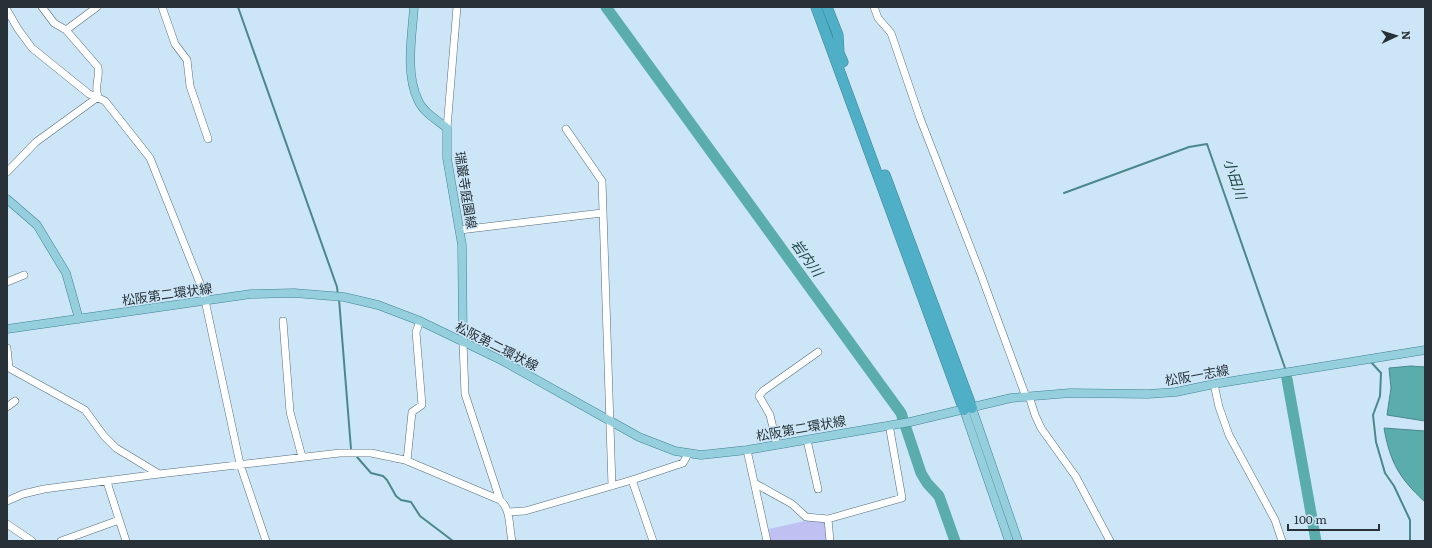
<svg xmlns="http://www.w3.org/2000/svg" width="1432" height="548" font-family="Literata,'Noto Sans JP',serif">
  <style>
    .green { fill: #bfc1f2 }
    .water { fill: #5badac; stroke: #4b8889 }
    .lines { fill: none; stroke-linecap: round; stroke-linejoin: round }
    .stream { stroke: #4b8889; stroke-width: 2 }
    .river { stroke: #5badac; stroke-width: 11 }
    .minor-casing { stroke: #556c7b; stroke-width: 8 }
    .major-casing { stroke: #408394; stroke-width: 9 }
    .highway-casing { stroke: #408394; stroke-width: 11 }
    .minor { stroke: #fff; stroke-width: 7 }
    .major { stroke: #95cfdd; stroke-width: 8 }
    .highway { stroke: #4eafc6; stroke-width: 10 }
    .labels { text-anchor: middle; stroke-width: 3; stroke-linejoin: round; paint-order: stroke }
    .street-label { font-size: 13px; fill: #273137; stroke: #cce6f7 }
    .water-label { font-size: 14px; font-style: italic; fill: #1f4645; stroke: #cce6f7 }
  </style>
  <rect width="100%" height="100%" fill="#cce6f7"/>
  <path class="green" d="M 809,520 L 823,520 L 827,524 L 828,541 L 770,541 L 769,529 Z"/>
  <path class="water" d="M 1411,366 L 1425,367 L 1425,421 L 1387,415 L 1391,388 L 1389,368 Z
    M 1384,428 L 1425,431 L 1425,502 C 1399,478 1390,462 1384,428 Z"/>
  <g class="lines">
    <path class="stream" d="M 238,7 L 337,287 L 338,295
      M 1064,193 L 1189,147 L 1207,144 L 1285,368
      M 339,299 L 351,449
      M 1370,361 L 1381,373 L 1380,396 L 1373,415 L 1376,442 L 1385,473 L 1394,486 L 1410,520 L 1410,541
      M 357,457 L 371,473 L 383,476 L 387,480 L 396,496 L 401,500 L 411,502 L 420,516 L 453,541"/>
    <path class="river" d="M 606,7 L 901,413 L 921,473 L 927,483 L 939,496 L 955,541
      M 1287,379 L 1316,541"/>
    <defs>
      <path id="minor" d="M 42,7 L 54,23 L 66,30 L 98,67 C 100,80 94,84 98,97
        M 162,7 L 175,44 L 187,60 L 190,86 L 208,139
        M 874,7 L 878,18 L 891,33 L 920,118 L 980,272 L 1026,397
        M 7,10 L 18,29 L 32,48 L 89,94 L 105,101 L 150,158 L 203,291 L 240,464 L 266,541
        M 66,30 L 97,7
        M 447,128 L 457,7
        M 566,129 L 602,181 L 612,486
        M 7,172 L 36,142 L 98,97
        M 460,230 L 602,213
        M 7,282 L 24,275
        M 283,321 L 290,412 L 302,457
        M 463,342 L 465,394 L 500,500
        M 7,348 L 9,368
        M 9,368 L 85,410 L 104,436 L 116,448 L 159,474
        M 1214,384 L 1219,407 L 1229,435 L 1275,520 L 1282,541
        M 1029,396 L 1035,415 L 1041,428 L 1076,477 L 1110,541
        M 7,407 L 15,401
        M 807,440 L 818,489
        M 777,445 L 770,415 L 759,396 L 763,391 L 818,352
        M 747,450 L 767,541
        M 407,461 L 412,412 L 422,405 L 416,332 L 420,321
        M 632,480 L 653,541
        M 107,482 L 126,541
        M 756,484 L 792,504 L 806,517 L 828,519
        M 7,501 L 23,494 L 44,489 L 159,474 L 340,453 L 371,453 L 405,460 L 500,500 C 511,509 509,528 512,541
        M 508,512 L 525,511 L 632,480 L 683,463 L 688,454
        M 7,524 L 32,541
        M 61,541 L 119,520
        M 830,541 L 828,519 L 902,498 L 890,430"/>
      <path id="major" d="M 414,7 C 412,36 405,73 418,100 C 423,112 437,120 447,128 L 447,158 L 462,245 L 463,342
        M 7,199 L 37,225 L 66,273 L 79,319
        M 7,329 L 251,294 L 294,293 L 344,297 L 378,305 L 420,321 L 503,361 L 639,437 L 675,451 L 701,455 L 747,450 L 910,422 L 1011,398 L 1070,393 L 1148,394 L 1176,392 L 1214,384 L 1425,350
        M 972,408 L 1018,541
        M 964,410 L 1009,541"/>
      <path id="highway" d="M 816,7 L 964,410
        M 827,7 L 838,35 L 839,53 L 843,62
        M 885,175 L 972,408"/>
    </defs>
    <use href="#minor" class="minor-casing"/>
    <use href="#major" class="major-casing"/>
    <use href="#highway" class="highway-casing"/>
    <use href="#minor" class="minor"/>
    <use href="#major" class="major"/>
    <use href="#highway" class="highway"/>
  </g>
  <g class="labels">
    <g class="street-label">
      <text transform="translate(466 190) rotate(81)" y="5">瑞巌寺庭園線</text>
      <text transform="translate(167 294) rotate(-8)" y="5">松阪第二環状線</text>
      <text transform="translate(497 346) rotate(27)" y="5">松阪第二環状線</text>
      <text transform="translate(1197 375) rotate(-10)" y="5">松阪一志線</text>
      <text transform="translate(801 428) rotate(-10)" y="5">松阪第二環状線</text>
    </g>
    <g class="water-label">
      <text transform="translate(1235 179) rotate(71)" y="5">小田川</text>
      <text transform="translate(807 258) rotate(54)" y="5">岩内川</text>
    </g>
  </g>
  <rect width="1432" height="548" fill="none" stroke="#273137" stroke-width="16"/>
  <g transform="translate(1396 36) rotate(86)" stroke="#cce6f7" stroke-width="3" paint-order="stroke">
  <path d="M0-3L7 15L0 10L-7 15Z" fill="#273137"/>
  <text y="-6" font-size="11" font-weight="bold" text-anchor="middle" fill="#273137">N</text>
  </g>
  <path d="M1288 524v6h91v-6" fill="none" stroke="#273137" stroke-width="2"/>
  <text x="1294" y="524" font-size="12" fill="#273137" stroke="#cce6f7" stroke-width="3" paint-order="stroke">100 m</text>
</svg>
